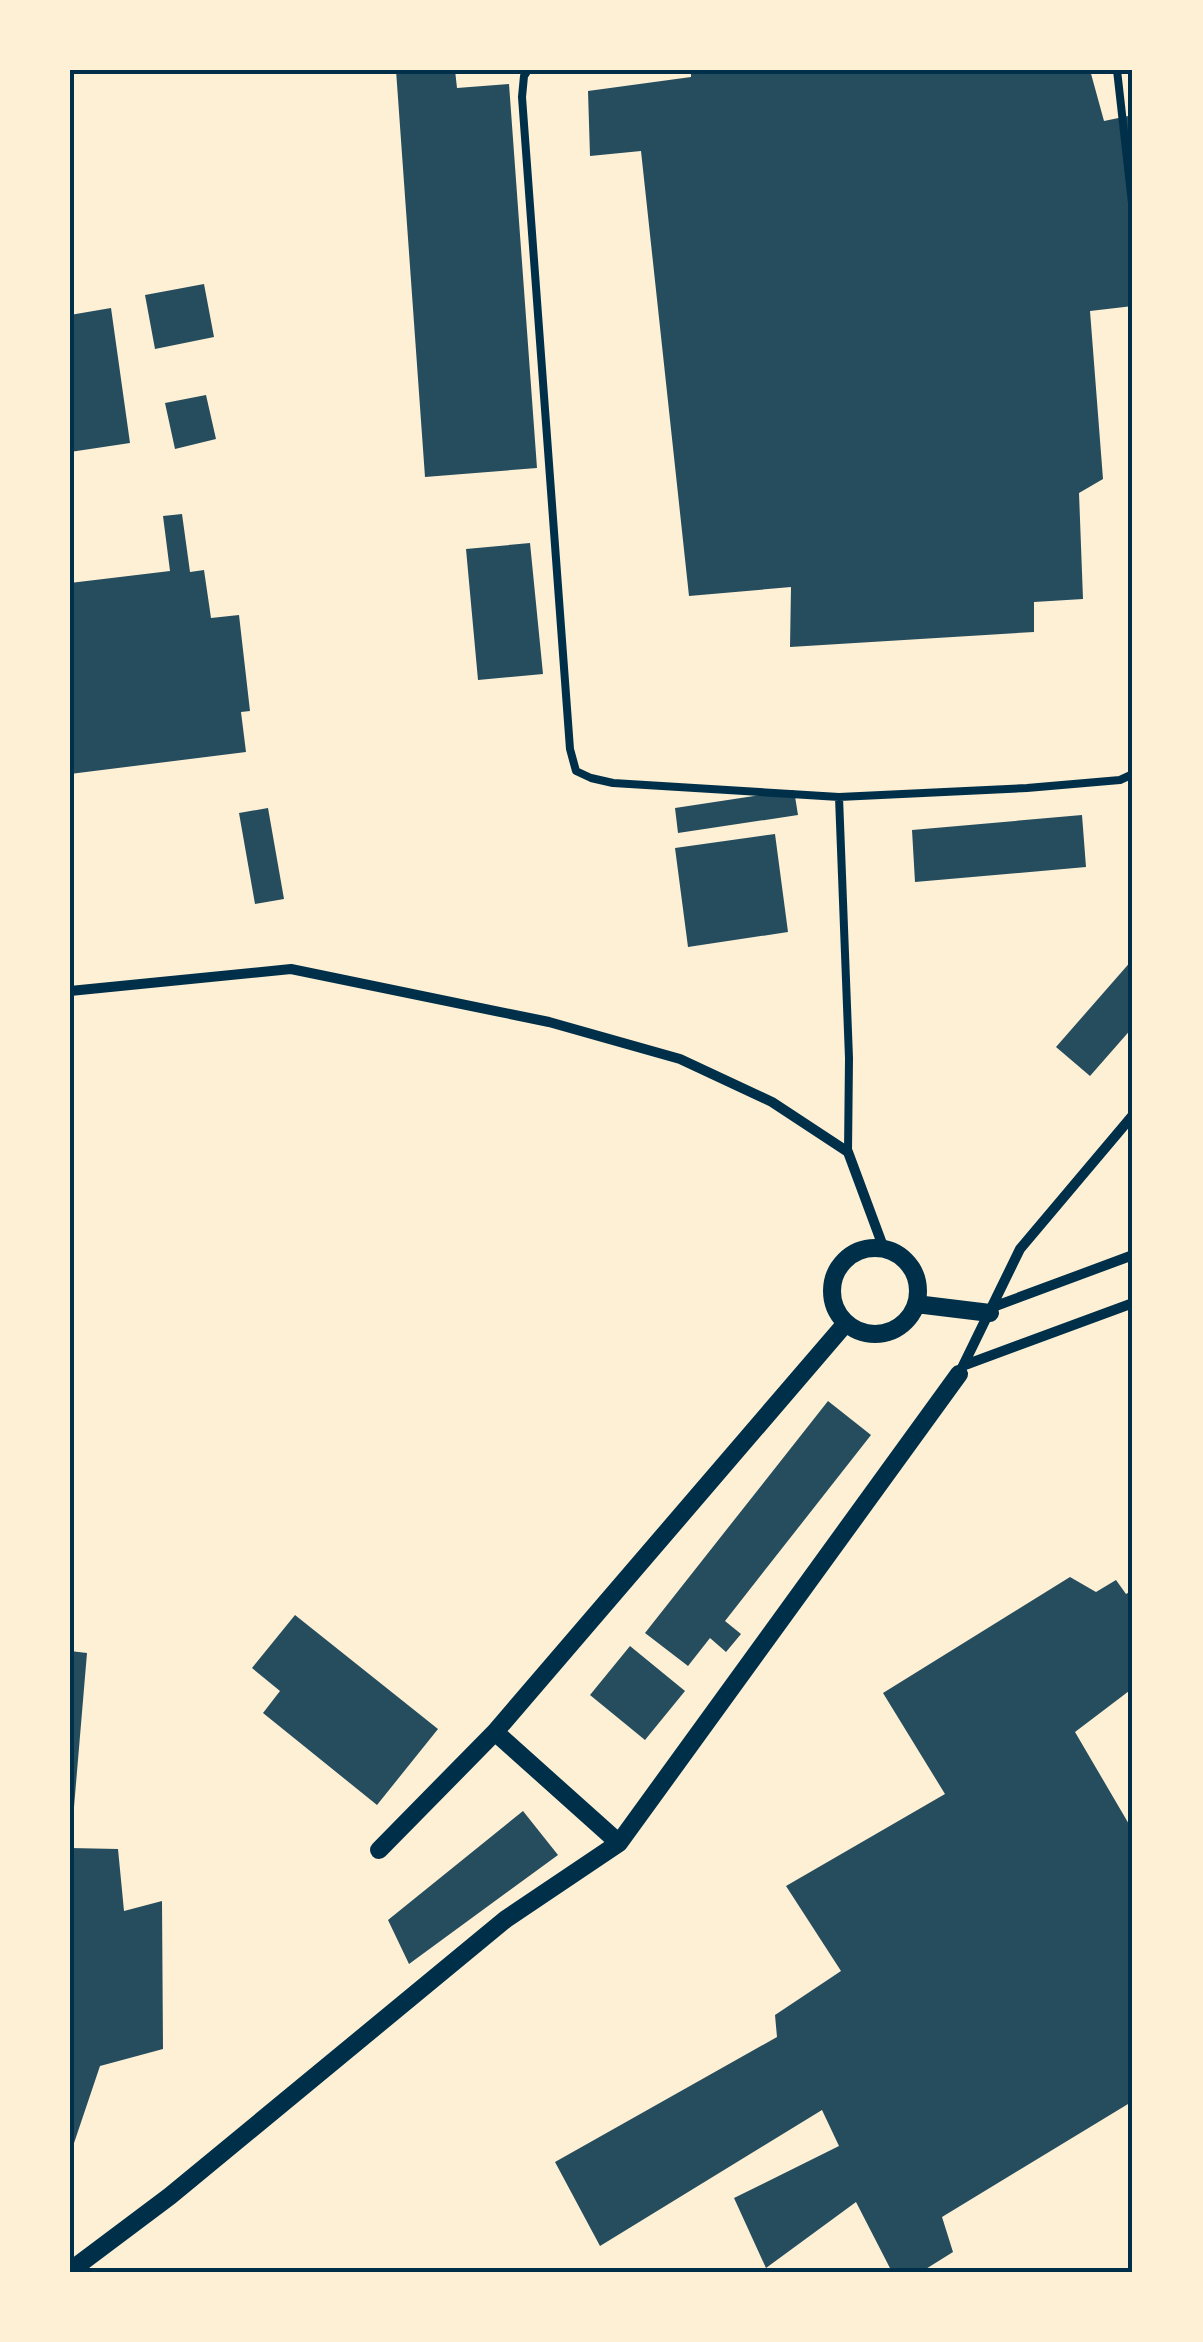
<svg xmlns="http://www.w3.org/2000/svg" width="1203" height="2342" font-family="'Roboto Condensed',sans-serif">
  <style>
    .building { fill: #264d5e }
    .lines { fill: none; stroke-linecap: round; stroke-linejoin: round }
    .service { stroke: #003049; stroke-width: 8 }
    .minor { stroke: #003049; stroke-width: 10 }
    .tertiary { stroke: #003049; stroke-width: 18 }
    .neatline { fill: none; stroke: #003049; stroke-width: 4 }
  </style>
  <rect width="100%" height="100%" fill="#fdf0d5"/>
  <path class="building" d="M 396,70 L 455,70 L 457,88 L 509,84 L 537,468 L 425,477 Z
    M 691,70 L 1090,70 L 1104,121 L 1133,115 L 1133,306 L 1090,311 L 1103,479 L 1079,493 L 1083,599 L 1034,602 L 1034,632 L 790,647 L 791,587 L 689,596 L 641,151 L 590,156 L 588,91 L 691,77 Z
    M 204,284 L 214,337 L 155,349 L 145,295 Z
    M 111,308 L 130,443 L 70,452 L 70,315 Z
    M 206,395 L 216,439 L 175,449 L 165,403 Z
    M 182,514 L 190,572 L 204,570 L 211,618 L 239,615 L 250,711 L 241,712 L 246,752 L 70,774 L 70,583 L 170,571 L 163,516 Z
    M 530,543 L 543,674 L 478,680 L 466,549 Z
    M 794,790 L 798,815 L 678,833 L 675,808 Z
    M 268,808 L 284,899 L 255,904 L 239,813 Z
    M 1082,815 L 1086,867 L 915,882 L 912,830 Z
    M 775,834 L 788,932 L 688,947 L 675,848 Z
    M 1133,959 L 1133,1027 L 1090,1076 L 1056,1047 Z
    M 828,1401 L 871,1435 L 725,1621 L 741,1634 L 726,1652 L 710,1638 L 688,1666 L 645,1633 Z
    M 1070,1577 L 1096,1592 L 1116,1580 L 1126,1594 L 1133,1590 L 1133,1688 L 1075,1732 L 1133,1831 L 1133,2101 L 942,2217 L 953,2252 L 921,2272 L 892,2272 L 856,2202 L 766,2268 L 734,2198 L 839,2146 L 822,2110 L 600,2246 L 555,2162 L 777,2037 L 775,2015 L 841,1971 L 786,1886 L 945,1794 L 883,1693 Z
    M 295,1615 L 438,1729 L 377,1805 L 263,1713 L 280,1691 L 252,1668 Z
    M 630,1646 L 685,1691 L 645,1740 L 590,1695 Z
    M 70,1651 L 87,1653 L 73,1819 L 70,1819 Z
    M 523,1811 L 558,1855 L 409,1964 L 388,1920 Z
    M 70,1848 L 118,1849 L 124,1911 L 162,1901 L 163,2049 L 100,2066 L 71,2152 Z"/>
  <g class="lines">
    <path class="service" d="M 528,70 L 524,76 L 522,97 L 570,749 L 576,771 L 591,778 L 613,783 L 839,797
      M 1117,70 L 1133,212
      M 848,1152 L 849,1058 L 839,797 L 1027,788 L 1120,780 L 1133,774"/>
    <path class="minor" d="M 70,991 L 291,969 L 549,1022 L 680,1059 L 772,1102 L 848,1152 L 884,1249
      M 993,1307 L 1133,1255
      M 965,1365 L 1133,1303
      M 959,1374 L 1020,1249 L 1133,1115"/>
    <path class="tertiary" d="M832 1291a43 43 0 1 1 86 0a43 43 0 1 1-86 0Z
      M 916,1304 L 990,1313
      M 619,1843 L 495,1732 L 846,1323
      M 379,1850 L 495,1732
      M 70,2271 L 170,2196 L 506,1919 L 619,1843 L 959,1374"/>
  </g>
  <rect width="1203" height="2342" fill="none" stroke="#fdf0d5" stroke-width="145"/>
  <rect x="72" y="72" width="1058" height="2198" class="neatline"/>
</svg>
